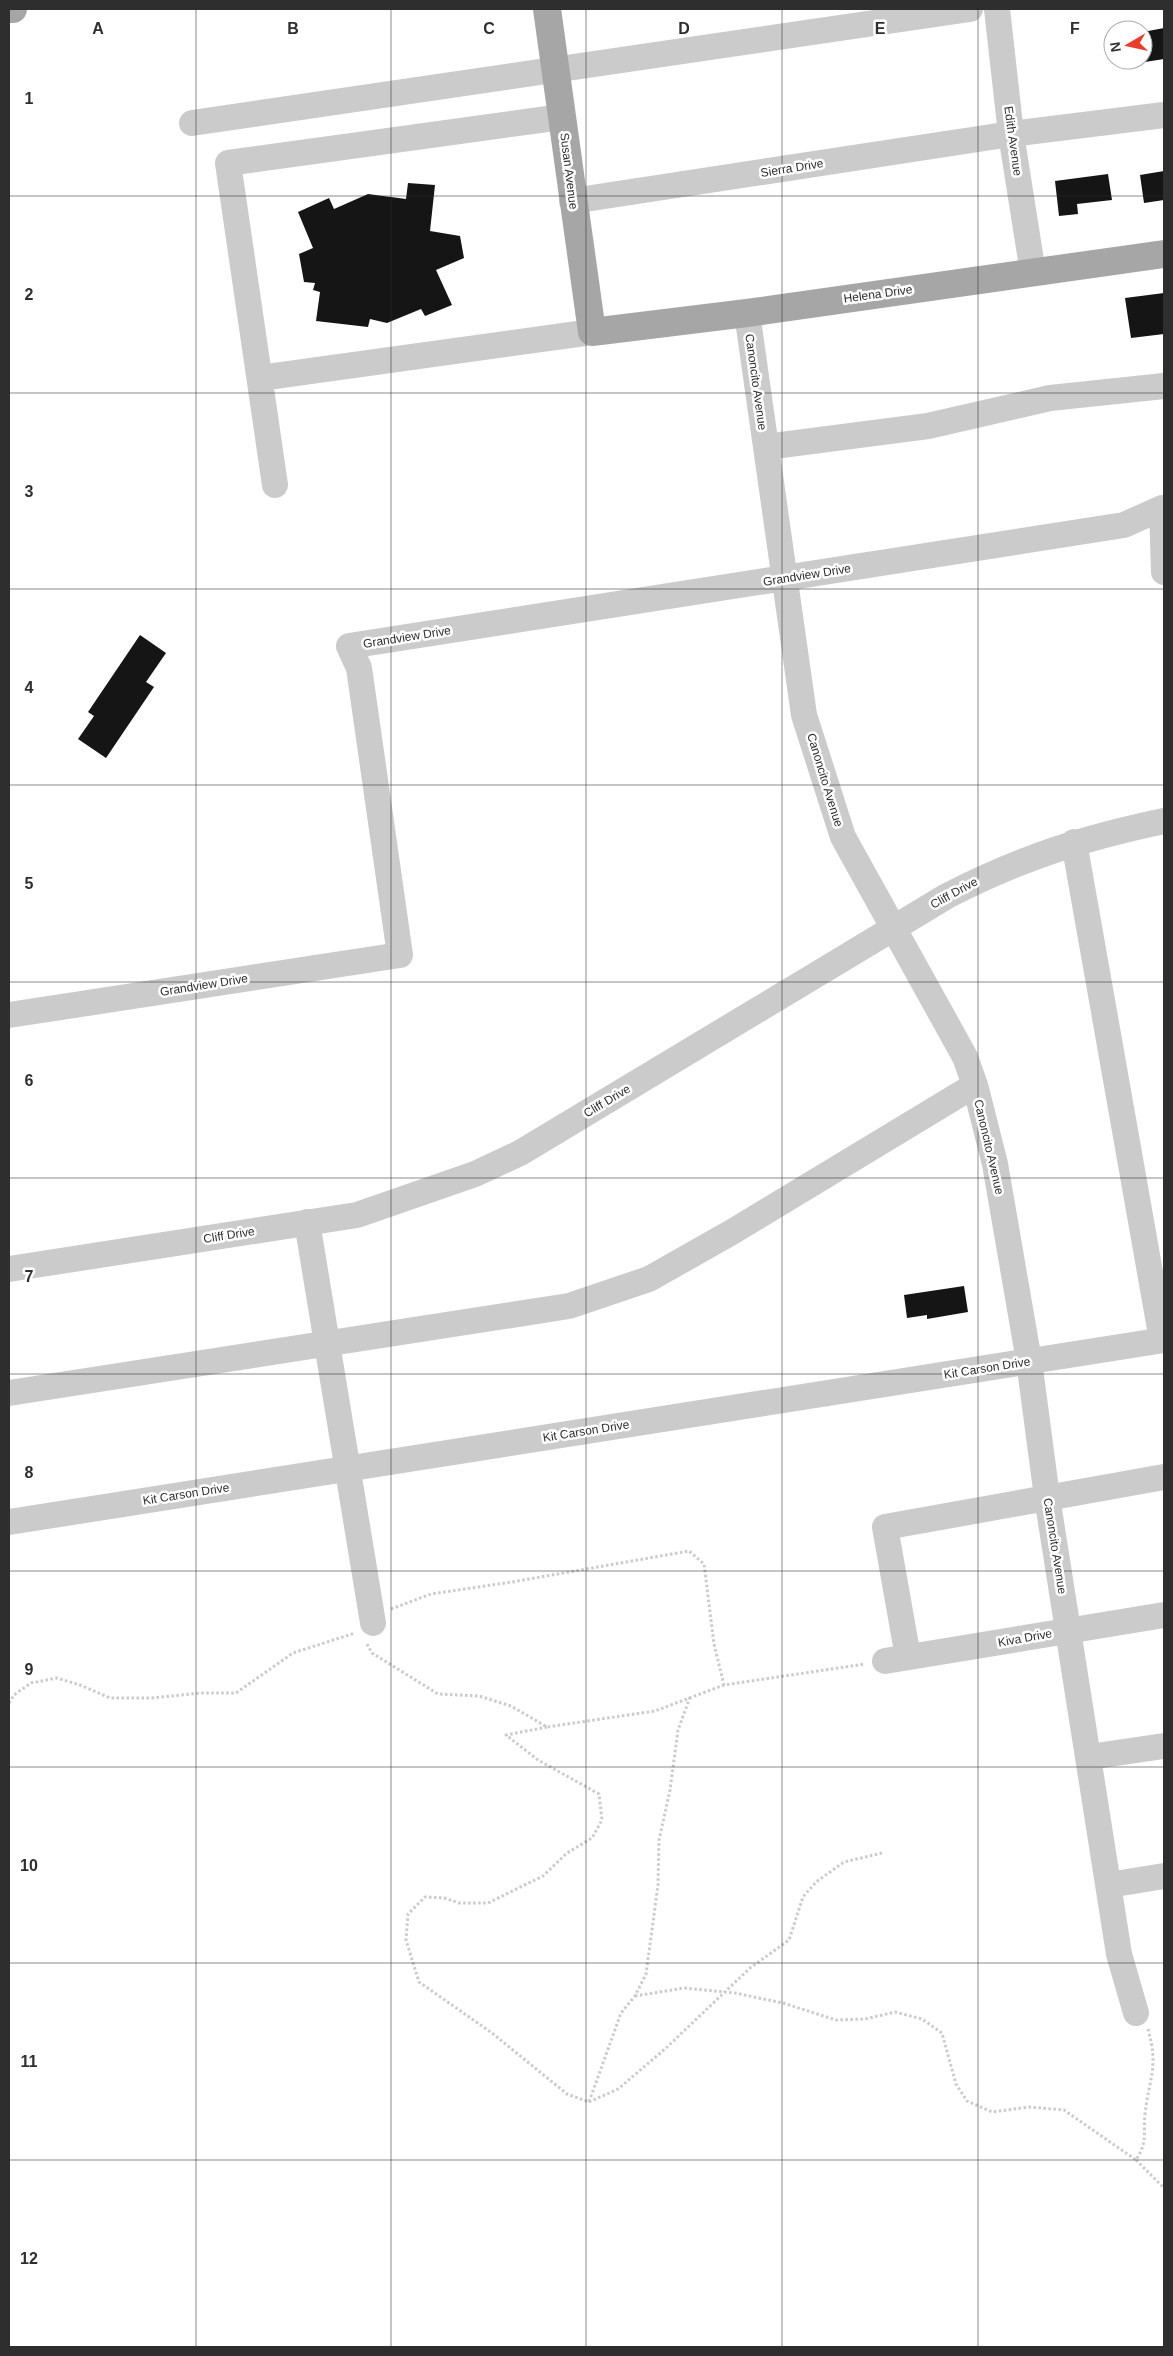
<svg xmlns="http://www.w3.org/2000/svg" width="1173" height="2356" font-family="Arial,sans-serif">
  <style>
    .building { fill: #151515 }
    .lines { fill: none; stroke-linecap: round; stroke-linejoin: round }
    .path { stroke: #cbcbcb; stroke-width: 3; stroke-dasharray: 2.5 2.5; stroke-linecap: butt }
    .minor { stroke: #cbcbcb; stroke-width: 26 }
    .major { stroke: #a6a6a6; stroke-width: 28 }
    .grid { fill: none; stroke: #2e2e2e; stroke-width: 1; stroke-opacity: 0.55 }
    .labels { text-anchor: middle; stroke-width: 5; stroke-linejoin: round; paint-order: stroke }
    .street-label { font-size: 12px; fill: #2e2e2e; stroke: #fff }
    .grid-label { font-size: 16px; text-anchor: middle; font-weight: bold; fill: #2e2e2e; stroke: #fff; stroke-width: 5; stroke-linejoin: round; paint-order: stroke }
  </style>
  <rect width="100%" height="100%" fill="#fff"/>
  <path class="building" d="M 1164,28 L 1164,59 L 1145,62 L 1143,32 Z
    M 1164,171 L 1164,200 L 1144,203 L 1140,175 Z
    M 1108,174 L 1112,200 L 1077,204 L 1078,214 L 1059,216 L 1055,181 Z
    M 408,183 L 435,185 L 430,231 L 460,236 L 464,258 L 436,270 L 452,305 L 425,316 L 421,309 L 387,323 L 370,319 L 368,327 L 316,321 L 320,292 L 313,290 L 315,283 L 304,282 L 299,254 L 313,248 L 298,212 L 329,198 L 334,209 L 368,194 L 406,199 Z
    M 1164,293 L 1164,334 L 1131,338 L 1125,298 Z
    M 140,635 L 166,653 L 146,682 L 154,687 L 106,758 L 78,739 L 94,716 L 88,712 Z
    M 964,1286 L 968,1312 L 927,1319 L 927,1315 L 907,1318 L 904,1295 Z"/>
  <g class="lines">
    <path class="path" d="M 391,1609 L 431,1594 L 512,1582 L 689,1551 L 704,1564 L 714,1644 L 724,1685 L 865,1664
      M 367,1644 L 372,1653 L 438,1694 L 479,1696 L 511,1706 L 547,1727 L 655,1711 L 724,1685
      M 9,1703 L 14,1695 L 31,1683 L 57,1678 L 80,1685 L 110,1698 L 151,1698 L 200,1693 L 236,1693 L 293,1653 L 355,1633
      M 547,1727 L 506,1735 L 538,1760 L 599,1794 L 602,1820 L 592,1838 L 567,1853 L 543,1876 L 488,1903 L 459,1903 L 444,1898 L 425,1897 L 408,1914 L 406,1940 L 419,1982 L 492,2033 L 567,2094 L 589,2102 L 621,2013 L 635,1996 L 646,1974 L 658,1885 L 659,1840 L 670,1790 L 678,1730 L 690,1697
      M 635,1996 L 684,1988 L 735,1993 L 783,2003 L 836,2020 L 865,2019 L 895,2012 L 922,2019 L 942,2033 L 956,2084 L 967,2101 L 992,2112 L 1029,2107 L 1064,2110 L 1136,2160 C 1148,2141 1143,2135 1145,2114 C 1149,2078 1159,2068 1148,2029
      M 589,2102 L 618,2089 L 665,2049 L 750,1968 L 789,1940 L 803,1897 L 816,1882 L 844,1862 L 882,1853
      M 1136,2160 L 1164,2188"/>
    <path class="minor" d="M 997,9 L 1011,134 L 1033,273
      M 192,123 L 970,9
      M 572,201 L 1011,134 L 1164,115
      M 747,313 L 804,715 L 843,837 L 965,1057 L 975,1085 L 995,1164 L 1029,1361 L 1047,1497 L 1119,1954 L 1136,2013
      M 260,378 L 592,332
      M 766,447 L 928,426 L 1050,398 L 1164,386
      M 275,485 L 228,163 L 562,117
      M 1074,842 L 1162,1340
      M 9,1015 L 400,955 L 359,668 L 349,646 L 1124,525 L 1162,508 L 1164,572
      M 307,1222 L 373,1623
      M 9,1269 L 357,1215 L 475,1174 L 520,1153 L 947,896 C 1021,858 1083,838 1164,821
      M 9,1393 L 569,1306 L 649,1279 L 732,1232 L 975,1085
      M 9,1522 L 1164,1340
      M 908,1657 L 885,1527 L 1164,1477
      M 885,1661 L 1164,1615
      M 1089,1757 L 1164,1746
      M 1109,1885 L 1164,1876"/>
    <path class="major" d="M 9,9 L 13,9
      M 547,9 L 592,332 L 747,313 L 1164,254"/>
  </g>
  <path class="grid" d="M 196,9 L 196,2347M 391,9 L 391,2347M 586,9 L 586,2347M 782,9 L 782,2347M 978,9 L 978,2347M 9,196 L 1164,196M 9,393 L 1164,393M 9,589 L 1164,589M 9,785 L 1164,785M 9,982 L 1164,982M 9,1178 L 1164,1178M 9,1374 L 1164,1374M 9,1571 L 1164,1571M 9,1767 L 1164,1767M 9,1963 L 1164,1963M 9,2160 L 1164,2160"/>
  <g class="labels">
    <g class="street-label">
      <text transform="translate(1013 141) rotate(82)" y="4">Edith Avenue</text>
      <text transform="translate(792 168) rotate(-9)" y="4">Sierra Drive</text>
      <text transform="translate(569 171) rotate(83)" y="4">Susan Avenue</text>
      <text transform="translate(878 294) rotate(-8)" y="4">Helena Drive</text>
      <text transform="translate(756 382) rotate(82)" y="4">Canoncito Avenue</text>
      <text transform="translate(807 575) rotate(-9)" y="4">Grandview Drive</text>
      <text transform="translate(407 637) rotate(-9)" y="4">Grandview Drive</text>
      <text transform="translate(825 780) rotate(73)" y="4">Canoncito Avenue</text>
      <text transform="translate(954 893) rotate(-29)" y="4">Cliff Drive</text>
      <text transform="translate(204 985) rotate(-9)" y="4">Grandview Drive</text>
      <text transform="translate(607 1101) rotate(-31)" y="4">Cliff Drive</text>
      <text transform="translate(989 1147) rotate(77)" y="4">Canoncito Avenue</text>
      <text transform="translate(229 1235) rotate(-9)" y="4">Cliff Drive</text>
      <text transform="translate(987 1368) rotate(-9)" y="4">Kit Carson Drive</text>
      <text transform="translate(586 1431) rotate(-9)" y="4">Kit Carson Drive</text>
      <text transform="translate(186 1494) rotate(-9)" y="4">Kit Carson Drive</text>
      <text transform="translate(1055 1546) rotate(81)" y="4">Canoncito Avenue</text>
      <text transform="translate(1025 1638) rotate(-10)" y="4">Kiva Drive</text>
    </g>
  </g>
  <g class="grid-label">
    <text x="98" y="34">A</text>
    <text x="293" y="34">B</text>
    <text x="489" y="34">C</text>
    <text x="684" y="34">D</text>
    <text x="880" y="34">E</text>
    <text x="1075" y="34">F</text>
    <text x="29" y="104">1</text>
    <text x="29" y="300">2</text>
    <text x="29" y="497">3</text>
    <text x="29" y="693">4</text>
    <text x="29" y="889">5</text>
    <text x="29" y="1086">6</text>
    <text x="29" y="1282">7</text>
    <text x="29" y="1478">8</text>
    <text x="29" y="1675">9</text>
    <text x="29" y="1871">10</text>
    <text x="29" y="2067">11</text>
    <text x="29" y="2264">12</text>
  </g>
  <rect width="1173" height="2356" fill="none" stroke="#2e2e2e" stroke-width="20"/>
  <g transform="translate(1128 45) rotate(261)"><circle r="24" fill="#ffffff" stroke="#ababab"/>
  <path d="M0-4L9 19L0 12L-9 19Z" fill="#ea3e2c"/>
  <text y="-8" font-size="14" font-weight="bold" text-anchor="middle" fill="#2e2e2e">N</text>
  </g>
</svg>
